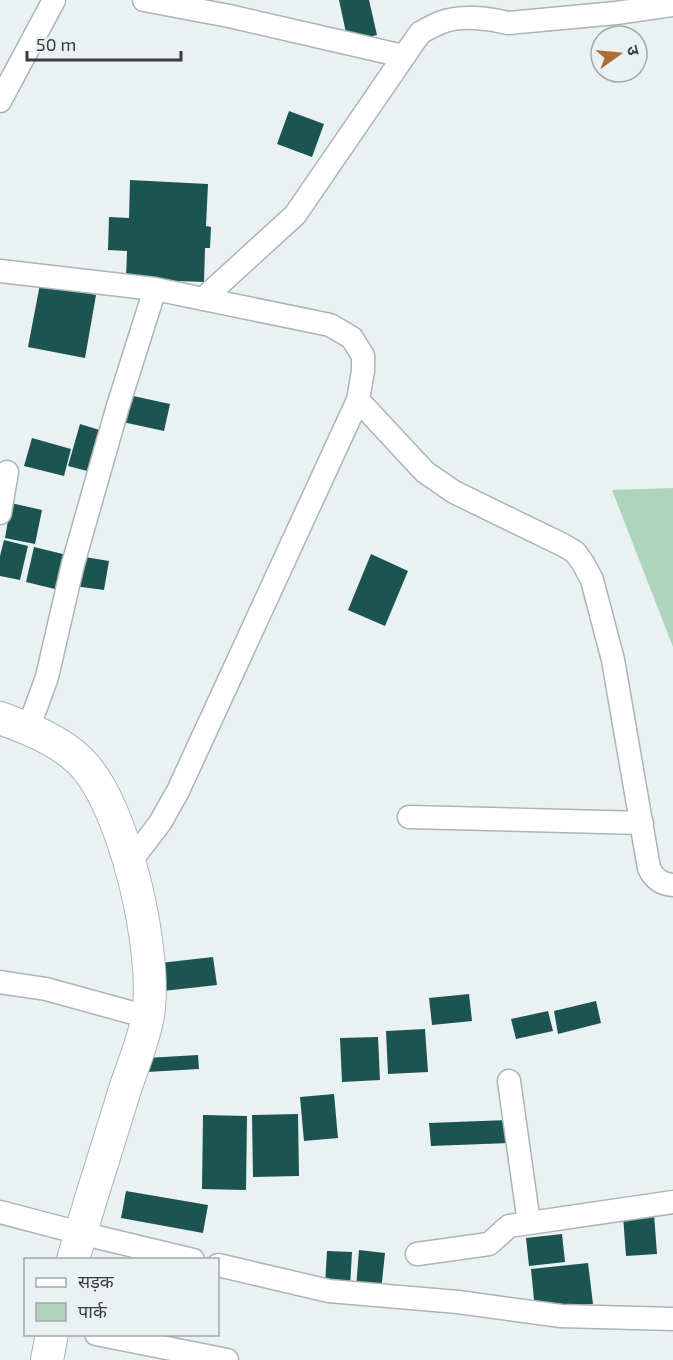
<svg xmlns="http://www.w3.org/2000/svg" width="673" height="1360" font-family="'Exo 2','Noto Sans Devanagari',sans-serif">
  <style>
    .green { fill: #afd4bb }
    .building { fill: #1b5450 }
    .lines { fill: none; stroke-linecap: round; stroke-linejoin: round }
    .street-casing { stroke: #adb4b6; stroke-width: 25 }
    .secondary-casing { stroke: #adb4b6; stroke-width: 34 }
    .street { stroke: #fff; stroke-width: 22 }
    .secondary { stroke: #fff; stroke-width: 32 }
  </style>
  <rect width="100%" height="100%" fill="#eaf1f3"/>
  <path class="green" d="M 673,488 L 673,647 L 612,490 Z"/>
  <path class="building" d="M 339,0 L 369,0 L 377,35 L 348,42 Z
    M 289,111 L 324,124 L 312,157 L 277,144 Z
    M 130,180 L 208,184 L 206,226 L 211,227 L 210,248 L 205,248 L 204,282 L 126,279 L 127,251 L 108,250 L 109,217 L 129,218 Z
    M 40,284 L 96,295 L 85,358 L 28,347 Z
    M 124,394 L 170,404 L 164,431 L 118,421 Z
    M 80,424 L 106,432 L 95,473 L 68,466 Z
    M 32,438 L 71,449 L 64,476 L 24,466 Z
    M 11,503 L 42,510 L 35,544 L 5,538 Z
    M 4,540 L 28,546 L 20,580 L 0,576 L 0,556 Z
    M 34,547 L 67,555 L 59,590 L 26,582 Z
    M 371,554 L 408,571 L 385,626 L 348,610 Z
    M 79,556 L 109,561 L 104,590 L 74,586 Z
    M 213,957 L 217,985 L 163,991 L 160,963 Z
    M 469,994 L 472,1021 L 432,1025 L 429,998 Z
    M 596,1001 L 601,1023 L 558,1034 L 554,1011 Z
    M 548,1011 L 553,1031 L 516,1039 L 511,1019 Z
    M 425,1029 L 428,1072 L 388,1074 L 386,1031 Z
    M 378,1037 L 380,1080 L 342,1082 L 340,1038 Z
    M 198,1055 L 199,1069 L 147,1072 L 146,1058 Z
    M 334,1094 L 338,1138 L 304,1141 L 300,1097 Z
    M 298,1114 L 299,1176 L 253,1177 L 252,1115 Z
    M 203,1115 L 247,1116 L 246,1190 L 202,1189 Z
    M 508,1120 L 509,1143 L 431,1146 L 429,1123 Z
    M 126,1191 L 208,1205 L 203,1233 L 121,1218 Z
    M 654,1214 L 657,1254 L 626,1256 L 623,1216 Z
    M 562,1234 L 565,1262 L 529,1266 L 526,1238 Z
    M 359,1250 L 385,1253 L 381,1291 L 356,1288 Z
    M 327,1251 L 352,1252 L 350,1287 L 325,1285 Z
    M 588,1263 L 593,1304 L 535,1310 L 531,1269 Z"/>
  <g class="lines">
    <defs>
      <path id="street" d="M 144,0 L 229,16 L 403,56
        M 0,101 L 54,0
        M 0,271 L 155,289 L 330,325 L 352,338 L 363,356 L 363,371 L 358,400 L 178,791 L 160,823 L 130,862
        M 203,299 L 295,215 L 420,33 C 427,29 434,25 442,22 C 461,15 489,18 508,23 L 616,13 L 673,5
        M 358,400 L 425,472 L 454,492 L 563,545 L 575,552 L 583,563 L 592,580 L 613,660 L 649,868 C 654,879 661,884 673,885
        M 0,513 L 7,472
        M 28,729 L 47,677 L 73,564 L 118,406 L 155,289
        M 409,817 L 642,823
        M 0,982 L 46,989 L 148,1017
        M 509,1081 L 529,1223
        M 0,1212 L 80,1233 L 193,1260
        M 417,1254 L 489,1244 L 509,1226 L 673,1202
        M 218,1265 L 329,1291 L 458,1302 L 561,1316 L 673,1319
        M 96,1334 L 227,1360"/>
      <path id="secondary" d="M 0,718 C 27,728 59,740 80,761 C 125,804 158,954 148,1015 C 144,1040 133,1065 125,1089 C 108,1146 89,1202 73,1260
        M 47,1360 L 52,1334"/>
    </defs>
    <use href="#street" class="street-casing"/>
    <use href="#secondary" class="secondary-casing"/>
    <use href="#street" class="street"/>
    <use href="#secondary" class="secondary"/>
  </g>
  <rect x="24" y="1258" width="195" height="78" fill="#eaf1f3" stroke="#a3a8aa" stroke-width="1.5"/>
  <rect x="36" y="1278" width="30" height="9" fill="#ffffff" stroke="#a3a8aa" stroke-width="1.5"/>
  <text x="78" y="1288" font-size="18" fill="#393b3c">सड़क</text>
  <rect x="36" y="1303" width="30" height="18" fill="#afd4bb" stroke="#a3a8aa" stroke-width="1.5"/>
  <text x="78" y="1318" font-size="18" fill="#393b3c">पार्क</text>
  <g transform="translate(619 54) rotate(75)"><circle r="28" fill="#eaf1f3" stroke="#a3a8aa" stroke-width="1.5"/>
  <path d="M0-4.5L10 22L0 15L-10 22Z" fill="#ad6d36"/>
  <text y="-9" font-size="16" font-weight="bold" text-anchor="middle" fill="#393b3c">उ</text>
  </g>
  <path d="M27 51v9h154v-9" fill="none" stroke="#393b3c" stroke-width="3"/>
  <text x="36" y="51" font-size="18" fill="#393b3c" stroke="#eaf1f3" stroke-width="4.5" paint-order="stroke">50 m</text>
</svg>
